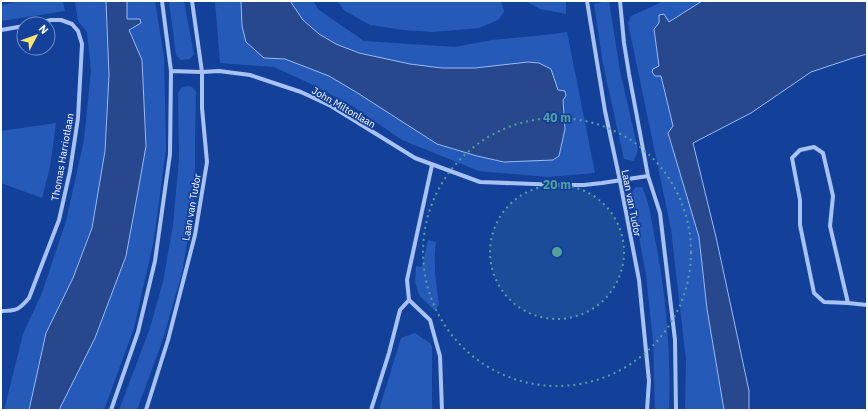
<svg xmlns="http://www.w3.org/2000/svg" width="868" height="411" font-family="'IBM Plex Sans',sans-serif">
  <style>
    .green { fill: #265ab8 }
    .water { fill: #27488c; stroke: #99bbf6 }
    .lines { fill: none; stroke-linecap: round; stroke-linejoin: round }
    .minor { stroke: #a7c2f3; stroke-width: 4 }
    .ring { fill: none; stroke: #579f9a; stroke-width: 2; stroke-dasharray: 2 4 }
    .labels { text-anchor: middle; stroke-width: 3.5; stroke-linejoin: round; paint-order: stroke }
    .street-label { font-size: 10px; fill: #fff; stroke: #13419a }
    .centre { fill: #579f9a; stroke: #13419a; stroke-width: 2 }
    .ring-label { font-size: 12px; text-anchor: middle; font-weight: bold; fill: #579f9a; stroke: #13419a; stroke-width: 3.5; stroke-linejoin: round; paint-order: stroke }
  </style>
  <rect width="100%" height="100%" fill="#13419a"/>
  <path class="green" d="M 21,1 L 63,1 L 65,11 L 1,21 L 1,5 Z
    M 78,1 L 106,1 L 109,75 L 105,151 L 92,228 L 73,278 L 46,333 L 29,410 L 4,410 L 23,334 L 42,293 L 66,221 L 84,140 L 91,71 L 87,32 L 78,21 L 75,2 Z
    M 127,1 L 155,1 L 164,57 L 166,149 L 154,239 L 134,328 L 104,410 L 59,410 L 95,338 L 126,256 L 146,146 L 142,60 L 129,30 L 127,19 Z
    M 169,1 L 184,1 L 194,54 L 190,59 L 181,60 L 176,55 Z
    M 215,1 L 241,1 L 242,26 L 276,59 L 285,59 L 329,76 L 356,92 L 437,144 L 477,156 L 504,162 L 565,129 L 563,100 L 558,90 L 475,68 L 442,68 L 410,64 L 359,53 L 336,44 L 319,34 L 303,20 L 290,1 L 313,1 L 319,10 L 364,41 L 455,47 L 492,40 L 554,34 L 567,32 L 595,173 L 548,177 L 479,171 L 402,140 L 351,105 L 309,83 L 274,67 L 220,63 Z
    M 337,1 L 501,1 L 504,12 L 498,20 L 479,28 L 433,32 L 403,30 L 370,25 L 345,11 Z
    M 526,1 L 566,1 L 566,14 L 540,9 Z
    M 607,1 L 609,1 L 620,71 L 638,150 L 634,161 L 624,159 L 603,64 L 594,4 Z
    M 664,1 L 702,1 L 668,22 L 673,126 L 699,237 L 707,309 L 724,410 L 685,410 L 686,360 L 671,229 L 628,23 L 631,16 Z
    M 188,86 L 192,87 L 196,92 L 195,140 L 195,194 L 182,273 L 163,339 L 137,410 L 119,410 L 150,328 L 163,282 L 173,225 L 179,159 L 178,93 L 181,88 Z
    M 56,123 L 50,167 L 42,198 L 1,183 L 1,131 Z
    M 636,187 L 642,187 C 649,202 651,217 654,234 C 666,291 671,352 669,410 L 655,410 L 653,341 L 646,275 L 631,193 Z
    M 428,240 L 436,242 C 433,263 436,284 439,305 L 434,310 L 419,295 L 415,282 L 416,266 L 422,267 Z
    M 415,333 L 430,343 L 432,347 L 432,410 L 379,410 L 401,338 Z"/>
  <path class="water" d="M 106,1 L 127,1 L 127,19 L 140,19 L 141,23 L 129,30 L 142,60 L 146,146 L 138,191 L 126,256 L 95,338 L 59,410 L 29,410 L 46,333 L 73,278 L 92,228 L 105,151 L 109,75 Z
    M 241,1 L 290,1 L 303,20 L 319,34 L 336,44 L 359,53 L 410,64 L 442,68 L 475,68 L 528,62 L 539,63 L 551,69 L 558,90 L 565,91 L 566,96 L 563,100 L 565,129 L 559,156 L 553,160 L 504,162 L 477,156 L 437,144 L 356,92 L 329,76 L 285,59 L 264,58 L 246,42 L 242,26 Z
    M 702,1 L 867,1 L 867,54 L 853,58 L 811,72 L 751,113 L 693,143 L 716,237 L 733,316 L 749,391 L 749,410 L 724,410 L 707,309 L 699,237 L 668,133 L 673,126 L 661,76 L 655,76 L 652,72 L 653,69 L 659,66 L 654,29 L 659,23 L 659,15 L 664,14 L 669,22 Z"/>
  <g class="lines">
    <path class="minor" d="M 587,1 L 605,111 L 620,181 L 639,280 L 649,381 L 647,410
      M 620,1 L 624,43 L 629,74 L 648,176 L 660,213 L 675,340 L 676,410
      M 1,30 L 24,26
      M 171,71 L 202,72 L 219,71 L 250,75 L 301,92 L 331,106 L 415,158 L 480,182 L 560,185 L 584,185 L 602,183 L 648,176
      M 432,165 L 407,280 L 409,300 L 430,320 L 436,342 L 440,356 L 442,410
      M 848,303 L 830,226 L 833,196 L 823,153 L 814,147 L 800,150 L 792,158 L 800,200 L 800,225 L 814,293 L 824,302 L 848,303 L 867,305
      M 1,311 C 16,311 19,310 29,298 L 59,220 L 70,171 L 78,118 L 82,44 L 78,31 L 72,24 L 61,20 L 51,20 L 33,24
      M 111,410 L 138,332 L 155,261 L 170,154 L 171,71 L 162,1
      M 146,410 L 168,340 L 195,235 L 207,162 L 202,108 L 202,72 L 192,1
      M 371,410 L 389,353 L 400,310 L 409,300"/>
  </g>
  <circle cx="557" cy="252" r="67" fill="#579f9a" fill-opacity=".12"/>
  <g class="ring">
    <circle cx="557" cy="252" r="67"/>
    <circle cx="557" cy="252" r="134"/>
  </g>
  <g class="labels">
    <g class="street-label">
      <text transform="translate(344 107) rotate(30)" y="4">John Miltonlaan</text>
      <text transform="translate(62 157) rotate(-80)" y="4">Thomas Harriotlaan</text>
      <text transform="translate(632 203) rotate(79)" y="4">Laan van Tudor</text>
      <text transform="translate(191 207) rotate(-80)" y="4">Laan van Tudor</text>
    </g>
  </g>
  <circle cx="557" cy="252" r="6" class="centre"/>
  <g class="ring-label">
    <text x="557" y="122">40 m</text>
    <text x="557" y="189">20 m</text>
  </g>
  <rect width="868" height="411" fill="none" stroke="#ffffff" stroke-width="4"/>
  <g transform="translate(36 36) rotate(49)"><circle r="19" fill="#13419a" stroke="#718dc2"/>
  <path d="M0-3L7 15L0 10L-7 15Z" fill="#ffe36a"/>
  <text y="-6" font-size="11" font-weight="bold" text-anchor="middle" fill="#ffffff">N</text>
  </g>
</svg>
